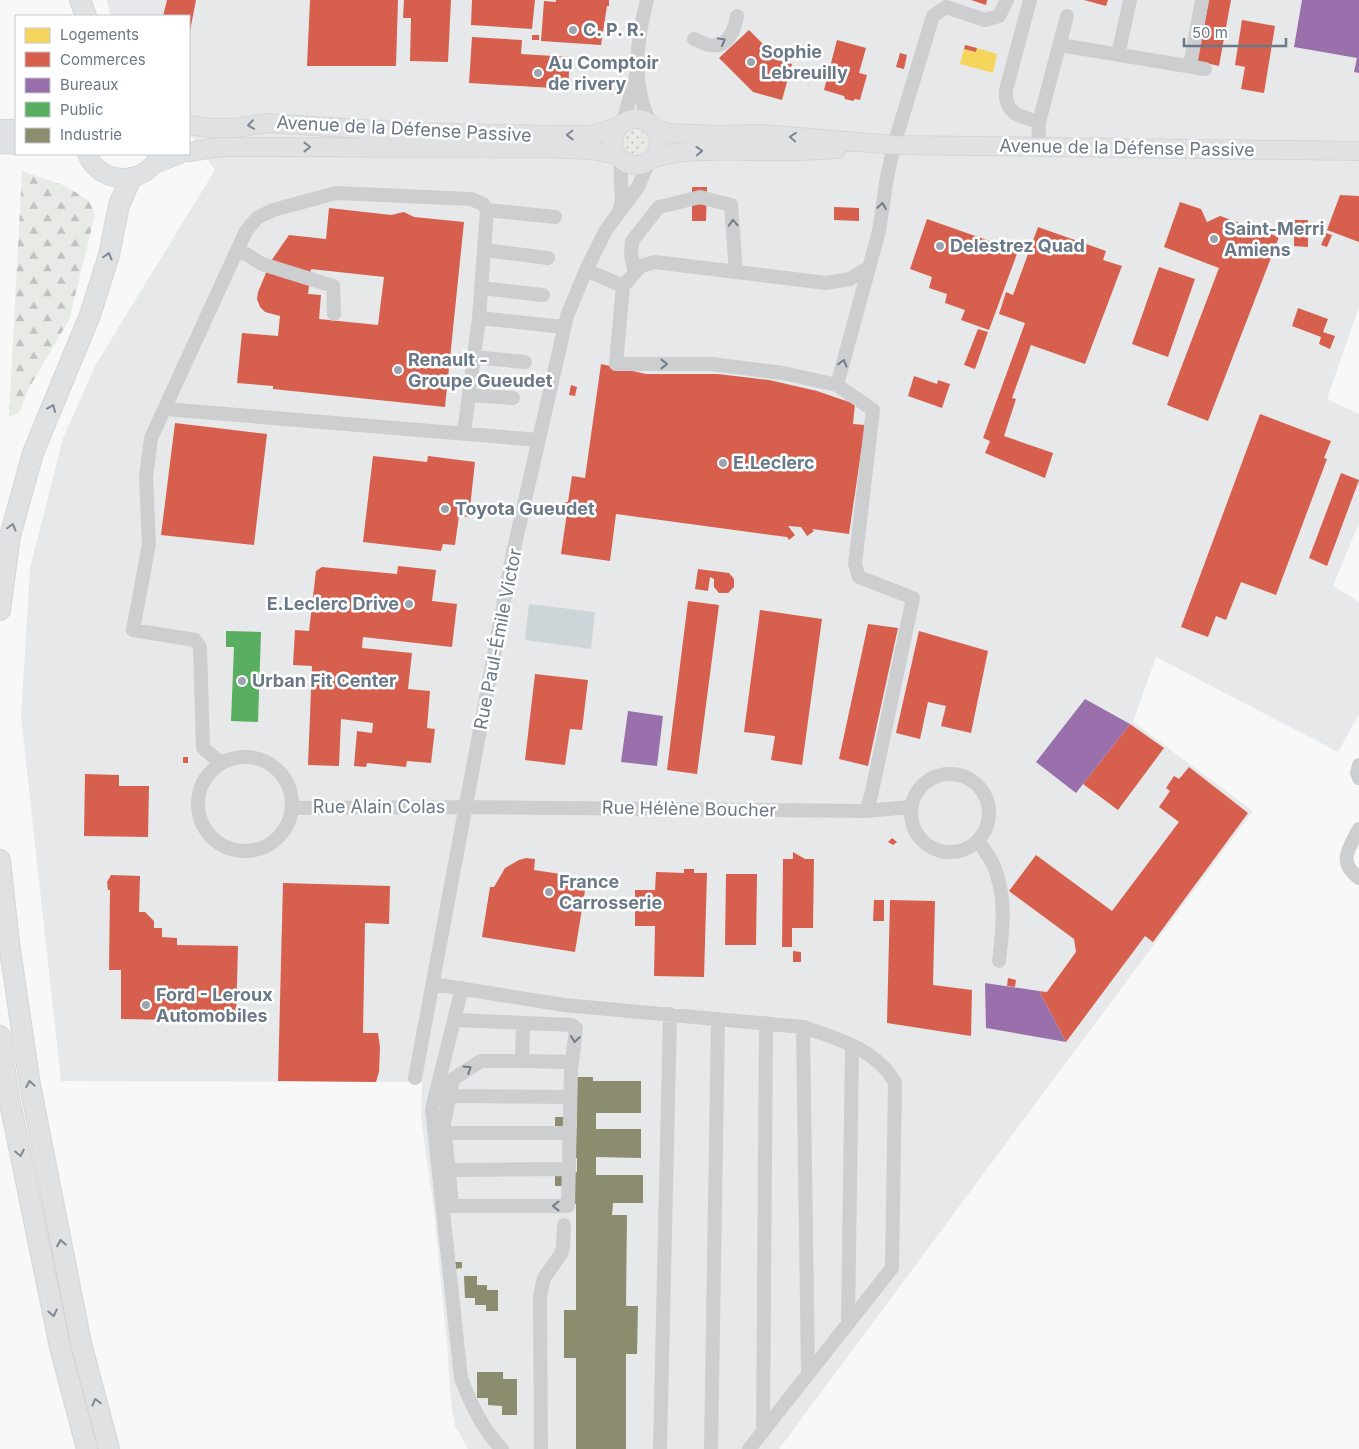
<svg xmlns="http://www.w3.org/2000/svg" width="1359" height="1449" font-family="Inter,sans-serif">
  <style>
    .built { fill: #e7e8e9 }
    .grass { fill: url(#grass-dots) }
    .forest { fill: url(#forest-firs) }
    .water { fill: #ced5d8 }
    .homes { fill: #f6d55c }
    .shops { fill: #d6604d; fill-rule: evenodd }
    .offices { fill: #9970ab }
    .public { fill: #5aae61 }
    .industry { fill: #8c8c6e }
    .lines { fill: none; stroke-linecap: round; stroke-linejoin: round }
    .major-casing { stroke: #d5d6d6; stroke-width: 20 }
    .highway-casing { stroke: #d5d5d6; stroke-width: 22 }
    .minor { stroke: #cdcecf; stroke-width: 14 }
    .major { stroke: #e0e1e2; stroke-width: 18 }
    .highway { stroke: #e0e1e2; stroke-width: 20 }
    .oneway { stroke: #6f7c8b }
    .oneway2 { stroke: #7c8895 }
    .poi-dot { fill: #9ca5af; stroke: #fff; stroke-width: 2 }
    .labels { text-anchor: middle; stroke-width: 5; stroke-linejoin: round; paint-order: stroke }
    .poi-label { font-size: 18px; font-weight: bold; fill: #6a7887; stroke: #fff; text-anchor: start }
    .street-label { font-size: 18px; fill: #6a7887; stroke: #fff }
  </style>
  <defs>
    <pattern id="grass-dots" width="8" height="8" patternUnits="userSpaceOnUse" patternTransform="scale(1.25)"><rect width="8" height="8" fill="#e7eae5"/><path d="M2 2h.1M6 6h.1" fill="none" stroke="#bfc2bf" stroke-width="1.8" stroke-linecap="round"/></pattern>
    <pattern id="forest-firs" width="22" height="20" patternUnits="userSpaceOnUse" patternTransform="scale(1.25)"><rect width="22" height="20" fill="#e7eae5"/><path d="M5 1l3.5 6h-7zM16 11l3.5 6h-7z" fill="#bfc2bf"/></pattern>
  </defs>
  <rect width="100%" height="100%" fill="#f8f8f8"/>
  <path class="built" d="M 107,0 L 1359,0 L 1359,307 L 1327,399 L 1359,414 L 1359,523 L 1333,586 L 1359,602 L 1359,714 L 1338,752 L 1156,657 L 1133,722 L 1253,811 L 779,1449 L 468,1449 L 455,1426 L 451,1402 L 447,1344 L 434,1211 L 421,1118 L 422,1082 L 61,1081 L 21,716 L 30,568 L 63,438 L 96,364 L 215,170 L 189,133 L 189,16 L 110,16 Z"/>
  <path class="grass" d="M623 142a12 12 0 1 1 24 0a12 12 0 1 1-24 0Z"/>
  <path class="forest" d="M 22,171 L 66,186 L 89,201 L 95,215 L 69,320 L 29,388 L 19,413 L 9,417 Z"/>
  <path class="water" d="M 529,604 L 595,612 L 591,649 L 525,640 Z"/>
  <path class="homes" d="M 977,48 L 997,54 L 993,73 L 960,64 L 964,49 L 976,52 Z"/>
  <path class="shops" d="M 167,0 L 196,0 L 190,31 L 189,16 L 163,16 Z
    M 310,0 L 398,0 L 396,66 L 307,66 Z
    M 404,0 L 451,0 L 448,62 L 410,61 L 411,18 L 403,18 Z
    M 472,0 L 535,0 L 532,29 L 471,25 Z
    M 556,0 L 609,0 L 609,6 L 607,6 L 601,45 L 541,41 L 544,1 L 556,2 Z
    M 971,0 L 987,0 L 986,5 Z
    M 1084,0 L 1108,0 L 1106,6 Z
    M 1209,0 L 1231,0 L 1219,66 L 1197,61 Z
    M 1242,20 L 1275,26 L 1264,93 L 1241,89 L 1245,67 L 1235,65 Z
    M 749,30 L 768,49 L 767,51 L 774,59 L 792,64 L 782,100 L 753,92 L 719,58 Z
    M 532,35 L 539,35 L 539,40 L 532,40 Z
    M 472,37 L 522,40 L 521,54 L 570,57 L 568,89 L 469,83 Z
    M 837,40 L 866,48 L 859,73 L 867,75 L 860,100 L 855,99 L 853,101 L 845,99 L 844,96 L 824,90 Z
    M 965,45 L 977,48 L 976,52 L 964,49 Z
    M 900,53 L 907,55 L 904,69 L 896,67 Z
    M 692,187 L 707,187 L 706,221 L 692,221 Z
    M 1340,195 L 1359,196 L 1359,242 L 1327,230 Z
    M 1180,202 L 1201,209 L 1207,222 L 1220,216 L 1279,237 L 1208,421 L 1167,405 L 1219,268 L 1164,247 Z
    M 834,207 L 859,208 L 859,221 L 834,220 Z
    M 329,208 L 391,215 L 404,212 L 414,217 L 464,222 L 445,407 L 273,389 L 273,386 L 237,383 L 242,333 L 278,336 L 280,316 L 265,312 L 260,307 L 257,299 L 258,292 L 271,261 L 289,235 L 326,239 ZM 311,269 L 384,277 L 378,325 L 319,319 L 321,295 L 308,294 Z
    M 927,219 L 1018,251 L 989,330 L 961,320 L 965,310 L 945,303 L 947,294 L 929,288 L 932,277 L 910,269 Z
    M 1294,220 L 1308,220 L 1308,247 L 1294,246 Z
    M 1038,227 L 1106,251 L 1103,260 L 1122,266 L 1085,364 L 1031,345 L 1012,398 L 1016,399 L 1004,436 L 1053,453 L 1045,478 L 985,453 L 990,441 L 983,438 L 1025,323 L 999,314 L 1006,292 L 1013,295 Z
    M 1326,233 L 1332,235 L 1327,247 L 1321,245 Z
    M 1159,267 L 1195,279 L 1168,357 L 1132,344 Z
    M 1298,308 L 1328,319 L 1323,332 L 1335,336 L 1330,349 L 1319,344 L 1321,337 L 1292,326 Z
    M 978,329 L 988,332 L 975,369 L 964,365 Z
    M 601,364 L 646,374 L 718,374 L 769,380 L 817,391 L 855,404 L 853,424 L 865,425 L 849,534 L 812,529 L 814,531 L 807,536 L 801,527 L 788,526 L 795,535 L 789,540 L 787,537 L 616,514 L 610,561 L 561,554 L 568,506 L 565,505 L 565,502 L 568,502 L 572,476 L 585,478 Z
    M 914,376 L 937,384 L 938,380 L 950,384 L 942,408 L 908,396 Z
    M 571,385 L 577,387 L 575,396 L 569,395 Z
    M 1260,414 L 1331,441 L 1324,458 L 1327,459 L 1276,595 L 1241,582 L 1226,620 L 1216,616 L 1208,637 L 1181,627 Z
    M 175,423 L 267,434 L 254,545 L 161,535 Z
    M 373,456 L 427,462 L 428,456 L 475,462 L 469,517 L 459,516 L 455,545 L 443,544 L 441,551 L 363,542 Z
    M 1341,473 L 1359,480 L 1327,566 L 1309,558 Z
    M 398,566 L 436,570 L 432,601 L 457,604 L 452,647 L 363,637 L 362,648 L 412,653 L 408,689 L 430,691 L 427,728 L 435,729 L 431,763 L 407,761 L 406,767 L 367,763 L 366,767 L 354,766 L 357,731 L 372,733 L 373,723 L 341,719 L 339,766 L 308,765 L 312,666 L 293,665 L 295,630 L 309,631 L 316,571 L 322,567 L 397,574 Z
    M 698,569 L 729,573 L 734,579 L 734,587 L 728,593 L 719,593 L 714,587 L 714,579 L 710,577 L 708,591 L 695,589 Z
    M 688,601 L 719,605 L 697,774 L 667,770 Z
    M 760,610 L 822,619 L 802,765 L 771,760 L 775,736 L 744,732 Z
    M 868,624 L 898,628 L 868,766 L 839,759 Z
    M 919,631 L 988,651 L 971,733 L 941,726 L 946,706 L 928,702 L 920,739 L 896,733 Z
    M 535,674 L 588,680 L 582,730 L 570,729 L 565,765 L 525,760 Z
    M 1130,724 L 1164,748 L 1118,810 L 1083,784 Z
    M 183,757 L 188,757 L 188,763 L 183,763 Z
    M 1189,767 L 1248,813 L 1153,942 L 1145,936 L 1066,1042 L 1039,991 L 1047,992 L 1076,952 L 1074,939 L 1009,891 L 1036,855 L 1112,911 L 1179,822 L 1159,807 L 1170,791 L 1166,788 L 1174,776 L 1179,779 Z
    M 85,774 L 119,775 L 119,786 L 149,786 L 148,837 L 84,836 Z
    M 892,838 L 897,842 L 893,845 L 888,842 Z
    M 793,852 L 805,859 L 814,859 L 813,928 L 792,928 L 792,947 L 782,947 L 783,859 L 793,859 Z
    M 526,858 L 535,859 L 534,870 L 587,878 L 575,952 L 482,937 L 490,887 L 494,887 L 505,868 L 519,860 Z
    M 684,869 L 694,869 L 694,873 L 707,873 L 704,977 L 654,976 L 655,926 L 635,926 L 635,890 L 655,890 L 656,872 L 684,873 Z
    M 726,874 L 757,874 L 756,945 L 725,945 Z
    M 111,875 L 140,876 L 139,912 L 145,912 L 154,921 L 154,928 L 162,928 L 162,937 L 177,938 L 177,945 L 238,946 L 236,1021 L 121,1019 L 121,970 L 109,970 L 110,890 L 108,890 L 107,882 Z
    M 283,883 L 390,886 L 389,924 L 365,923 L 363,1033 L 378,1033 L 380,1047 L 379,1072 L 376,1082 L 278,1081 Z
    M 874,900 L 884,900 L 884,921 L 873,921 Z
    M 890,900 L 935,901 L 933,985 L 972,990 L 971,1036 L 887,1023 Z
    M 793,951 L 801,952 L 801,962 L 793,962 Z
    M 1008,978 L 1016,980 L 1015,987 L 1007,986 Z"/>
  <path class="offices" d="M 1302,0 L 1359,0 L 1359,73 L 1354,72 L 1357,58 L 1294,47 Z
    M 1085,699 L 1130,724 L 1076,793 L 1036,762 Z
    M 628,711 L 663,716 L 657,766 L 621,762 Z
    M 985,983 L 1039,991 L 1066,1042 L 986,1028 Z"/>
  <path class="public" d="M 226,631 L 261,632 L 258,722 L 231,721 L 234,647 L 226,647 Z"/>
  <path class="industry" d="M 575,1077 L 593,1077 L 593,1081 L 641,1081 L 641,1113 L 596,1113 L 596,1129 L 641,1129 L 641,1158 L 596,1157 L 596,1175 L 643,1175 L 643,1203 L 613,1203 L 612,1215 L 627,1215 L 626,1306 L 638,1306 L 637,1354 L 626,1354 L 626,1449 L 576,1449 L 576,1358 L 564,1358 L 564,1310 L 576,1310 L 576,1204 L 574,1204 L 574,1172 L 577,1172 L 577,1158 L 574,1158 L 574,1128 L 577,1128 L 577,1113 L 574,1113 Z
    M 555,1117 L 567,1117 L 567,1129 L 555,1128 Z
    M 555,1175 L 567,1175 L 567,1186 L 555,1186 Z
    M 454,1262 L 462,1262 L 462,1268 L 454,1269 Z
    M 464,1276 L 477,1276 L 477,1285 L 487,1285 L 487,1290 L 498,1290 L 498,1311 L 486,1311 L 486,1305 L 475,1305 L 475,1298 L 465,1298 Z
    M 477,1372 L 503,1372 L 503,1379 L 517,1379 L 517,1415 L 502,1415 L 502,1406 L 488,1405 L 488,1398 L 477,1398 Z"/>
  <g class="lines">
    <defs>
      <path id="major" d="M613 142a23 23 0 1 1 46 0a23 23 0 1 1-46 0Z
        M 189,125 L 211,128 L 235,128 L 267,123 L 410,132 L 551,135 L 591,135 L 618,127
        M 0,129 L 16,129
        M 655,129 L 668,133 L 718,135 L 763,134 L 894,145 L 1359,151
        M 0,144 L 16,145
        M 189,152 L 221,147 L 545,148 L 592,150 L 617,155
        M 87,154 C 100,186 147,186 160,154
        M 651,159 C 685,148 720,151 755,151 C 782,152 809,151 837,149
        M 154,164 L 180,154"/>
      <path id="highway" d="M 80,0 L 86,16
        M 0,610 L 10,536 L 33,453 L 90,315 L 109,255 L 119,205 L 131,178
        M 0,860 L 9,943 L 30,1085 L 81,1343 L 109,1449
        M 0,1036 L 8,1093 L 60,1347 L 87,1449"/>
    </defs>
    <use href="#major" class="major-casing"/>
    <use href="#highway" class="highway-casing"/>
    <path class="minor" d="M 647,0 C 636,43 631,82 650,123
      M 1030,0 L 1006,90 C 1004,113 1020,117 1039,122 L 1038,147
      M 694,39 C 699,41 704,44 709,45 C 727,49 735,30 737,16
      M 1060,45 L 1205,69
      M 1118,55 L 1130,0
      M 1190,66 L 1202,0
      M 623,122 L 636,75
      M 1039,122 L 1067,16
      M 487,210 L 555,217
      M 619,211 L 622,201 L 620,159
      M 238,249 L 262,264 L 333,286 L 334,314
      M 484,250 L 548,258
      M 586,270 L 623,286 L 641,266 L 655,262 L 826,283 L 850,279 L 868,268
      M 635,273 L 631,255 L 632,241 L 659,207 L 700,197 L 731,205 L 736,272
      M 623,286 L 616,364 L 712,364 L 783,373 L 837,385
      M 481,288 L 543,295
      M 473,357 L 525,362
      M 469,395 L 513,398
      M 165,409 L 539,440
      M 464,433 L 479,318 L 564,327
      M198 804a47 47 0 1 1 94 0a47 47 0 1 1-94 0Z
      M 221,763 L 203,748 L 200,647 L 195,640 L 133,630 L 149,544 L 146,477 L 151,438 L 246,231 L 257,218 L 273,210 L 336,193 L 471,199 L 483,204 L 487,210 L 479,318
      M 1359,765 L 1357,773 L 1359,778
      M911 813a39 39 0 1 1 78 0a39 39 0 1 1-78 0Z
      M 291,808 L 467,807 L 866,811 L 911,807
      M 866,811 L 871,796 L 913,598 L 859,577 L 855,564 L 873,410 L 837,385 L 879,231 L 887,177 L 894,145 L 933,16 L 946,7 L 985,20 L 999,16 L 1007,0
      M 1359,829 C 1349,848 1337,862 1359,878
      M 979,841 C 983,849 989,856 993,864 C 1007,897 1003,927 999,961
      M 433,984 L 564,1005 L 803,1027 C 836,1038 878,1050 895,1083 L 892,1268 L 749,1449
      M 462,988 L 432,1109 L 461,1378 C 471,1404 482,1429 502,1449
      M 455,1020 L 572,1025 L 576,1028 L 571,1071 L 568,1206 L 452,1206 L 444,1123 L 453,1079 L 481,1061 L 522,1061 L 523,1023
      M 803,1027 L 808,1374
      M 522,1061 L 572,1062
      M 415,1078 L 513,553 L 567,316 L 586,270 L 606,230 L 638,187 L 649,161
      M 450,1096 L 570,1097
      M 445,1133 L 570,1133
      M 449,1170 L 569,1169
      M 848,1323 L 852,1046
      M 763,1432 L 766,1023
      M 541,1449 L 540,1296 L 544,1278 L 561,1254 L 563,1247 L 564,1225
      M 660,1449 L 670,1014
      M 711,1449 L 718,1019"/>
    <use href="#major" class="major"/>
    <use href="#highway" class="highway"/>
  </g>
  <defs><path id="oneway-chevron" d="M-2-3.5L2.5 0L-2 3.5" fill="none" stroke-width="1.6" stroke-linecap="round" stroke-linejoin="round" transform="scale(1.25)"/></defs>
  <g class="oneway">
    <use href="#oneway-chevron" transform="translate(722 41) rotate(-29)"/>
    <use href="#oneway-chevron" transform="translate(882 206) rotate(-82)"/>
    <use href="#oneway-chevron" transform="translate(733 223) rotate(-94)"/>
    <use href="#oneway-chevron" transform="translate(843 363) rotate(-75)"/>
    <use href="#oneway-chevron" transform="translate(664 364)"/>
    <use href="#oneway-chevron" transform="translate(575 1039) rotate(97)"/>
    <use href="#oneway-chevron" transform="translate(468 1069) rotate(-32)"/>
    <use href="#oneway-chevron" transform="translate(556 1206) rotate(-180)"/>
  </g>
  <g class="oneway2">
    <use href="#oneway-chevron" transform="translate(251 125) rotate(172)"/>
    <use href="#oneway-chevron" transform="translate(570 135) rotate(179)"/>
    <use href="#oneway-chevron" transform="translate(793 137) rotate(-175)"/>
    <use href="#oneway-chevron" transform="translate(307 147)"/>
    <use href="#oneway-chevron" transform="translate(699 151) rotate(-2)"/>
    <use href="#oneway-chevron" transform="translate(108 256) rotate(-75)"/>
    <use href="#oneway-chevron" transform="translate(52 408) rotate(-67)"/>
    <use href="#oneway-chevron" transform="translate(12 527) rotate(-75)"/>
    <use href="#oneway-chevron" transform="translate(30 1084) rotate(-100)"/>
    <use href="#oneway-chevron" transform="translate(20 1153) rotate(78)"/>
    <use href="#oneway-chevron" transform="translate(61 1243) rotate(-101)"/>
    <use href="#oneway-chevron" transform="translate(53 1313) rotate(78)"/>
    <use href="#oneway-chevron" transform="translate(96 1402) rotate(-105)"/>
  </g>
  <g class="poi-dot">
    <circle cx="573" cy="30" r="5"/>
    <circle cx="751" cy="62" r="5"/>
    <circle cx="538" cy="73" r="5"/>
    <circle cx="1214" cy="239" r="5"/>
    <circle cx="940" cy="246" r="5"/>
    <circle cx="398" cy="370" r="5"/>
    <circle cx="723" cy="463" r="5"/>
    <circle cx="445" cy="509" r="5"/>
    <circle cx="409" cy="604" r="5"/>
    <circle cx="242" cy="681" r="5"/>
    <circle cx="549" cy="892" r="5"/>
    <circle cx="146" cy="1005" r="5"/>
  </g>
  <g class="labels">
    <g class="poi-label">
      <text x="583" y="36">C. P. R.</text>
      <text x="761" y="58">Sophie<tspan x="761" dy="21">Lebreuilly</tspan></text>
      <text x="548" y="69">Au Comptoir<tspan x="548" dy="21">de rivery</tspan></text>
      <text x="1224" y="235">Saint-Merri<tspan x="1224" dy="21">Amiens</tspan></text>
      <text x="950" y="252">Delestrez Quad</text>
      <text x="408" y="366">Renault -<tspan x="408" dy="21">Groupe Gueudet</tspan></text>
      <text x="733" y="469">E.Leclerc</text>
      <text x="455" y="515">Toyota Gueudet</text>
      <text x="399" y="610" text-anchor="end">E.Leclerc Drive</text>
      <text x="252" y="687">Urban Fit Center</text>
      <text x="559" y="888">France<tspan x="559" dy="21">Carrosserie</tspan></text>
      <text x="156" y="1001">Ford - Leroux<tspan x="156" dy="21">Automobiles</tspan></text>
    </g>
    <g class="street-label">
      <text transform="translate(404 129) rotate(3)" y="6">Avenue de la Défense Passive</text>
      <text transform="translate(1127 148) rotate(1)" y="6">Avenue de la Défense Passive</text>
      <text transform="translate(498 639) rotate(-79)" y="6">Rue Paul-Émile Victor</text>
      <text x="379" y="813">Rue Alain Colas</text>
      <text transform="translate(689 809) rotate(1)" y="6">Rue Hélène Boucher</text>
    </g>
  </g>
  <rect x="15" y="15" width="175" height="140" fill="#ffffff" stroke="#c3c9cf"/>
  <rect x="25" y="28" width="25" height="15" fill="#f6d55c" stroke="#c3c9cf"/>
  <text x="60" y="40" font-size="15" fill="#6a7887">Logements</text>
  <rect x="25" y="52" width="25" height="15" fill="#d6604d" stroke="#c3c9cf"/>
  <text x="60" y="65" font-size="15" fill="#6a7887">Commerces</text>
  <rect x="25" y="78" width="25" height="15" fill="#9970ab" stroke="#c3c9cf"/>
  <text x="60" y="90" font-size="15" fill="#6a7887">Bureaux</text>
  <rect x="25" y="102" width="25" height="15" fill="#5aae61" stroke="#c3c9cf"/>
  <text x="60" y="115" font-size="15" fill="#6a7887">Public</text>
  <rect x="25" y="128" width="25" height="15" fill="#8c8c6e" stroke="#c3c9cf"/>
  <text x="60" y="140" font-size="15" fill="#6a7887">Industrie</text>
  <path d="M1184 38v8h102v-8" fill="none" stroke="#6a7887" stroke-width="2.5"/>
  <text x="1192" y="38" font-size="15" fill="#6a7887" stroke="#ffffff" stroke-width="4" paint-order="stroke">50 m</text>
</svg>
